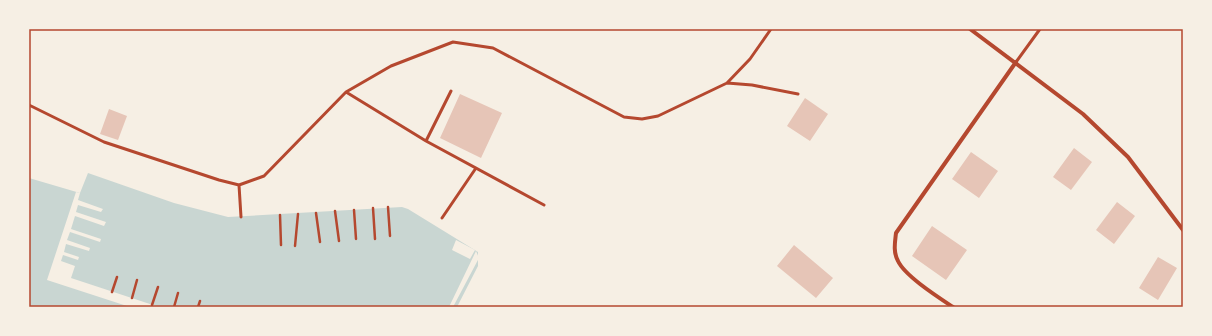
<svg xmlns="http://www.w3.org/2000/svg" width="1212" height="336" font-family="Commissioner,sans-serif">
  <style>
    .water { fill: #c9d6d2 }
    .pier { fill: #f6efe4 }
    .building { fill: #e6c5b7 }
    .lines { fill: none; stroke-linecap: round; stroke-linejoin: round }
    .path { stroke: #b5482f; stroke-width: 2.5 }
    .service { stroke: #b5482f; stroke-width: 3 }
    .minor { stroke: #b5482f; stroke-width: 4 }
    .neatline { fill: none; stroke: #b5482f; stroke-width: 1.5 }
  </style>
  <rect width="100%" height="100%" fill="#f6efe4"/>
  <path class="water" d="M 88,173 L 174,203 L 228,217 L 402,207 L 408,209 L 478,252 L 478,266 L 457,307 L 29,307 L 29,178 L 80,193 Z"/>
  <path class="pier" d="M 76,192 L 80,193 L 78,200 L 103,209 L 101,212 L 78,205 L 76,212 L 106,222 L 104,226 L 75,216 L 71,229 L 101,239 L 100,242 L 70,232 L 67,240 L 90,248 L 89,251 L 66,244 L 64,252 L 79,257 L 78,260 L 63,255 L 61,261 L 75,266 L 71,278 L 159,307 L 130,307 L 47,280 Z
    M 456,240 L 475,250 L 470,259 L 452,250 Z
    M 476,251 L 479,258 L 453,307 L 449,307 Z"/>
  <path class="building" d="M 460,94 L 502,113 L 481,158 L 440,138 Z
    M 805,98 L 828,114 L 810,141 L 787,126 Z
    M 109,109 L 127,116 L 118,140 L 100,134 Z
    M 1074,148 L 1092,162 L 1071,190 L 1053,177 Z
    M 971,152 L 998,171 L 979,198 L 952,179 Z
    M 1117,202 L 1135,216 L 1114,244 L 1096,230 Z
    M 932,226 L 967,250 L 946,280 L 912,256 Z
    M 794,245 L 833,278 L 816,298 L 777,266 Z
    M 1158,257 L 1177,268 L 1158,300 L 1139,288 Z"/>
  <g class="lines">
    <path class="path" d="M 388,207 L 390,236
      M 373,208 L 375,239
      M 354,210 L 356,239
      M 335,211 L 339,241
      M 316,213 L 320,242
      M 280,215 L 281,245
      M 295,246 L 298,214
      M 112,292 L 117,277
      M 132,298 L 137,280
      M 152,305 L 158,287
      M 174,307 L 178,293
      M 198,307 L 200,301"/>
    <path class="service" d="M 1016,62 L 1040,29
      M 727,83 L 752,85 L 798,94
      M 346,92 L 391,66 L 453,42 L 493,48 L 624,117 L 642,119 L 658,116 L 727,83 L 750,59 L 771,29
      M 29,105 L 104,142 L 219,180 L 239,185 L 264,176 L 346,92 L 426,141 L 544,205
      M 426,141 L 451,91
      M 239,185 L 241,217
      M 442,218 L 476,168"/>
    <path class="minor" d="M 970,29 L 1083,114 L 1128,157 L 1183,230
      M 953,307 C 938,297 905,276 898,261 C 893,252 895,242 896,233 L 1016,62"/>
  </g>
  <rect width="1212" height="336" fill="none" stroke="#f6efe4" stroke-width="60"/>
  <rect x="30" y="30" width="1152" height="276" class="neatline"/>
</svg>
